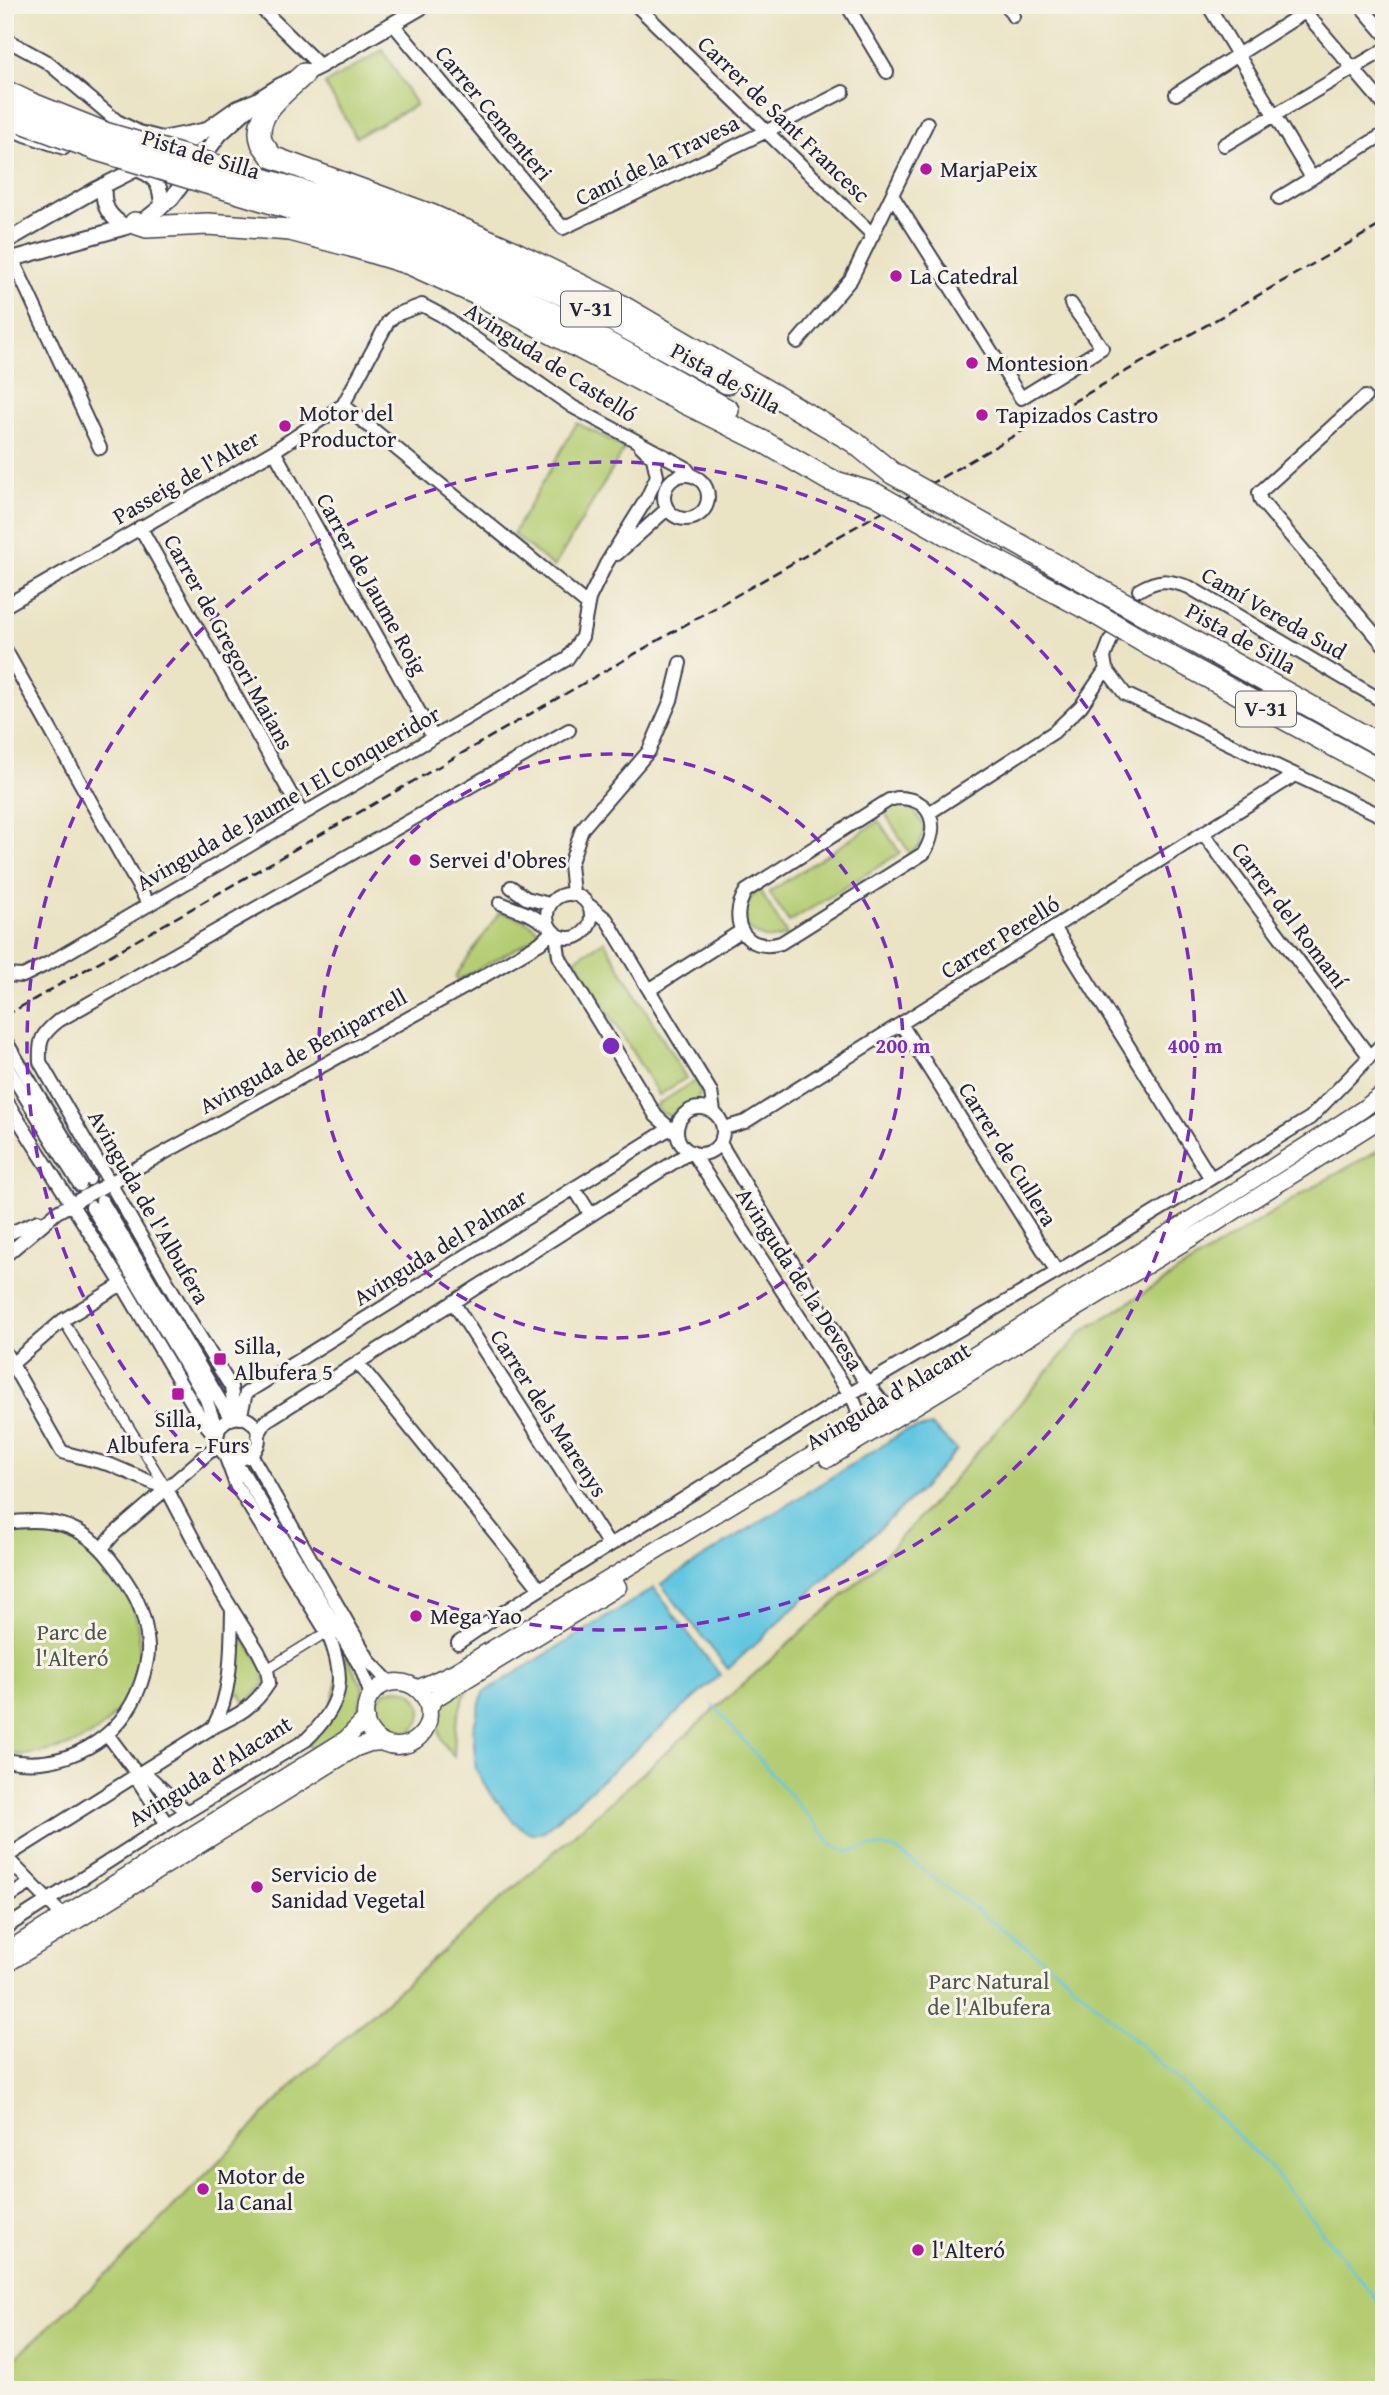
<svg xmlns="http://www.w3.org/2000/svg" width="1389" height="2395" font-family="'Gentium Book Plus',serif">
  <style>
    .green { fill: #b4cd72; stroke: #6b7856; stroke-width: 2 }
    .water { fill: #62c6e0; stroke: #42748e; stroke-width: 2 }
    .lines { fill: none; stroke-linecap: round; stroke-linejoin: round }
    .stream { stroke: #62c6e0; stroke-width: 2.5 }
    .pedestrian-casing { stroke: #403f50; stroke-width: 12 }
    .minor-casing { stroke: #403f50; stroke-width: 16 }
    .tertiary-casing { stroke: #403f50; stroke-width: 18 }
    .secondary-casing { stroke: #403f50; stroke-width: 19 }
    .motorway-casing { stroke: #403f50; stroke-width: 24 }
    .pedestrian { stroke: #fff; stroke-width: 9 }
    .minor { stroke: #fff; stroke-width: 12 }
    .tertiary { stroke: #fff; stroke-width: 14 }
    .secondary { stroke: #fff; stroke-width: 16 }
    .motorway { stroke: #fff; stroke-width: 21 }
    .rail { stroke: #22223b; stroke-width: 2.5; stroke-dasharray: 10 5; stroke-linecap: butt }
    .motorway-bridge-casing { stroke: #403f50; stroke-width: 24; stroke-linecap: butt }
    .motorway-bridge { stroke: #fff; stroke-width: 21 }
    .ring { fill: none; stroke: #7b2cbf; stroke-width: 3.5; stroke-dasharray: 12 9 }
    .poi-dot { fill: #b5179e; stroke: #f7f3e8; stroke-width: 2.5 }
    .labels { text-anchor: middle; stroke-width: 6; stroke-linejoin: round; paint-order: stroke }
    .shield { fill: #f7f3e8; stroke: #62616f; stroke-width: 2 }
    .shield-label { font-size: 21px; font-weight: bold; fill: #22223b }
    .street-label { font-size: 23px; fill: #22223b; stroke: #f7f3e8 }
    .poi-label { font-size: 23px; fill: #22223b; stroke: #f7f3e8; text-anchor: start }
    .park-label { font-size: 23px; fill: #4e554c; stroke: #f7f3e8 }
    .centre { fill: #7b2cbf; stroke: #f7f3e8; stroke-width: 3.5 }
    .ring-label { font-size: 21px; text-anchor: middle; font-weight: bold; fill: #7b2cbf; stroke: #f7f3e8; stroke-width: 6; stroke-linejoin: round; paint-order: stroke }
  </style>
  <rect width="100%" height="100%" fill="#f7f3e8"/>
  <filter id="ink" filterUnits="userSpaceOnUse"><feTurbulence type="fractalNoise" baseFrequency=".0143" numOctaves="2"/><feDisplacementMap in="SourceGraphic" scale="14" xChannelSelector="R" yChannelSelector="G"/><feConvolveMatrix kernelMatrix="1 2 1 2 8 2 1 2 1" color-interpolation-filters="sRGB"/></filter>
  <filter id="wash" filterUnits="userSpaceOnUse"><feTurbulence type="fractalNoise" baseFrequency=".00686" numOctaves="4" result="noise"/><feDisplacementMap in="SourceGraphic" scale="28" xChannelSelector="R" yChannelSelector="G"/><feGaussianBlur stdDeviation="1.57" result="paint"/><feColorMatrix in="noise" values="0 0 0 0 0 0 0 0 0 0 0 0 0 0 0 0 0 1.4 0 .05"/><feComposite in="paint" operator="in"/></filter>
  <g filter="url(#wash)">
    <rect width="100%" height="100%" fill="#eae3c4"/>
    <path class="green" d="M 383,50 L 416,105 L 356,137 L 325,84 Z
      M 577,423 L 625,448 L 554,567 L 513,534 Z
      M 903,804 L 915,813 L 924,826 L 920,845 L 910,854 L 883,810 L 891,806 Z
      M 879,821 L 900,853 L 789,922 L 769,892 Z
      M 758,887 L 787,935 C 769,942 758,938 745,925 L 745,907 Z
      M 499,913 C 513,915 529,919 539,932 L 537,937 L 458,980 L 455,977 Z
      M 604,941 L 686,1078 L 659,1095 L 575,959 Z
      M 697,1080 C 709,1100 686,1109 671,1116 L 661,1113 L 655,1106 Z
      M 1384,1147 L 1384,2390 L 5,2390 L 5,2367 L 125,2257 L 304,2074 L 867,1574 L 940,1495 L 1083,1331 L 1313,1187 Z
      M 23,1529 C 40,1531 59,1532 75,1539 C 88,1544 98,1557 107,1567 C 116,1578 126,1589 131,1602 C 157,1666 121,1738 53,1750 C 36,1753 22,1757 5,1753 L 5,1532 Z
      M 238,1631 L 264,1668 L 264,1685 L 245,1704 L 240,1693 L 229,1699 L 235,1634 Z
      M 347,1657 L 363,1687 L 358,1716 L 355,1722 L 338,1735 L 312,1751 L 308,1743 L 326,1727 L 342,1658 Z
      M 471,1682 L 463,1699 L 455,1726 L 454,1757 C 437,1738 439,1731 437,1707 Z
      M375 1712a23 23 0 1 1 46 0a23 23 0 1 1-46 0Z"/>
    <path class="water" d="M 932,1426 L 957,1450 L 921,1490 L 728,1669 L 661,1584 L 905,1431 Z
      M 654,1588 L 720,1675 L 544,1831 L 535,1834 L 526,1831 L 513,1821 L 487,1789 L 476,1770 L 473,1730 L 483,1693 Z"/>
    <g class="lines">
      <path class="stream" d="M 713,1705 L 832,1844 L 847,1852 C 867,1846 880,1843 899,1852 L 1064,1975 L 1214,2113 L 1273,2171 L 1384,2309"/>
    </g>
  </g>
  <g filter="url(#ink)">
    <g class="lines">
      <defs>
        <path id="pedestrian" d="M 63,1320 L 167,1489
          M 267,1669 L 327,1632"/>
        <path id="minor" d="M 258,5 L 320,66
          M 636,5 L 873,235
          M 847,5 L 887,72
          M 1007,5 L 1013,16
          M 1208,5 L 1312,178
          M 1299,5 L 1384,105
          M 1360,5 L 1384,33
          M 393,24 L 563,228 L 767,131 L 843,92
          M 5,39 L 47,62 L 117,121 L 139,132 L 162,138 L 207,129
          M 1176,94 L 1316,5
          M 5,128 L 64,148
          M 1224,145 L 1384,50
          M 892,195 L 1021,398 L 1102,348 L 1071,304
          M 1279,198 L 1384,134
          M 12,258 L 100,448
          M 797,342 L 851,279 L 927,123
          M 1365,397 L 1259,493 L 1261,501 L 1384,645
          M 343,405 L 588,605
          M 274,451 L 433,737
          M664 497a22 22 0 1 1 44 0a22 22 0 1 1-44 0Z
          M 140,527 L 302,814
          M 617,554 L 667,509
          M 1139,590 C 1159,578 1167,580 1189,587 L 1384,702
          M 5,606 L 274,451 L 343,405 L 388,322 L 395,315 L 422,305 L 441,315 L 573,407 L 685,467 L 692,476
          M 5,649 L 149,905
          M 1106,669 L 1125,694 L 1384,817
          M 897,798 C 933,798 940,826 924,853 L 781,943 C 745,954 727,921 746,891 L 889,800 Z
          M 929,813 L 1054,732 L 1081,706 L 1106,669 L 1104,657 L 1111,639
          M 1203,833 L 1369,1056
          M 511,887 L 526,898 L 549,904
          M 573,893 L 570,865 L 582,829 L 649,751 L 671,700 L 680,663
          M547 916a22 22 0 1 1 44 0a22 22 0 1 1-44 0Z
          M 500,903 L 531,915 L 549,926
          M 590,906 L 607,920 L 649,990 L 711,1092 L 714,1112
          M 1054,927 L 1210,1177
          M 556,934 L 559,956 L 562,962 L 656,1116 L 674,1132
          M 5,975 L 23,976 L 51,962 L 567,659 L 582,637 L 589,599 L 606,564 L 647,498 L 657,476 L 653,458 L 640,445
          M 649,990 L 741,931
          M 901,1024 L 1057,1272
          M 5,1040 L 89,1179
          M 5,1064 L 80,1185
          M 5,1099 L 122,1284 L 202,1420 L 217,1438
          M677 1131a23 23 0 1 1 46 0a23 23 0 1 1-46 0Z
          M 724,1128 L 745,1122 L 1295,775
          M 720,1143 L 861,1375 L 883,1403 L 894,1405
          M 692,1152 L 854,1401 L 858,1411 L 850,1433
          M 574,1188 L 591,1215
          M 102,1201 L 231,1419
          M 92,1207 L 206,1399 L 218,1433
          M 5,1235 L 38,1221
          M 5,1256 L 57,1212 L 465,987 L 540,943 L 553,931
          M 453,1302 L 609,1545
          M 5,1352 L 62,1452 L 111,1465 L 167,1489 L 220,1590 L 258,1651 L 267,1669 L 269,1683 C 254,1707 239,1715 213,1727 L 6,1857
          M 358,1363 L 540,1589
          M 5,1370 L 63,1320 L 122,1284
          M217 1438a21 21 0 1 1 42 0a21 21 0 1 1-42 0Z
          M 235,1418 L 231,1387 L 184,1311 L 40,1062 C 39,1040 41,1035 58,1021 L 569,730
          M 240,1418 L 246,1393 L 664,1132 L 678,1125
          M 258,1435 L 266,1421 L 690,1152
          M 251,1455 L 370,1662 L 390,1683
          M 230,1458 L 244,1474 L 361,1668 L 371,1695
          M 5,1523 C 49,1517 82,1523 110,1559 C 132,1587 146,1609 148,1646 C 149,1658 145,1671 141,1683 C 122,1740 64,1772 5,1760
          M 102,1548 L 114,1534 L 209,1452 L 219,1447
          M 458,1643 L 499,1615 L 850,1394 L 1057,1272 L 1310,1118 L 1384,1042
          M 214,1726 C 232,1692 231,1650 232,1611
          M 107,1734 L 137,1774
          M 143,1771 L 187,1812
          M 135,1776 L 167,1824
          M 5,1856 L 62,1915
          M 5,1899 L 31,1883
          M 5,1928 L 167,1824 L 306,1740 C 341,1706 348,1681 328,1634 L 236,1485 L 225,1455"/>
        <path id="tertiary" d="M 169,152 L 186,144 L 237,108 L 257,100 L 281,85 L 320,66 L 425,5
          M 139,170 C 158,177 161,188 162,206
          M 104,185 C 102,206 108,216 126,227
          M 5,242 L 95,190 L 148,163
          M 5,261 L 126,227 L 147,218 L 171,199 L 220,134 L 254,103"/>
        <path id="secondary" d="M 828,1459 L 1216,1223 L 1384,1117
          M365 1714a32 32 0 1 1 64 0a32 32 0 1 1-64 0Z
          M 417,1689 L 454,1672 C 760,1489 1064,1303 1363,1109 L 1384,1093
          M 429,1707 L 436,1698 L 618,1587
          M 5,1952 L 346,1739 L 366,1718
          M 5,1965 L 356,1748 L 370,1743 L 382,1742"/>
        <path id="motorway" d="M 304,74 C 287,91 251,114 262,143 C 264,147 269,152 272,157 L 431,215 L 508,249 L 615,302 L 854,442 L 892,473
          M 5,91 L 30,103
          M 5,114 L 22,122
          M 273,182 C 324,198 376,212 426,232 C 530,274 629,329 727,383
          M 266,201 C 317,217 370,231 419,251 C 526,295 627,353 728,410
          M 135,223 L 147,227 L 208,224 L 290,230 L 351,246 L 410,264 L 483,297 L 657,389 L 764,442 L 829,480 L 875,494
          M 965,514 L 1102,591
          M 946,534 L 1091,611
          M 1160,623 L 1384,747
          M 1149,645 L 1384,773"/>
      </defs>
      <use href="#pedestrian" class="pedestrian-casing"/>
      <use href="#minor" class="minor-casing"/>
      <use href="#tertiary" class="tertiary-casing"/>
      <use href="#secondary" class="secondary-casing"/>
      <use href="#motorway" class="motorway-casing"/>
      <use href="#pedestrian" class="pedestrian"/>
      <use href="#minor" class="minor"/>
      <use href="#tertiary" class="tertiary"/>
      <use href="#secondary" class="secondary"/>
      <use href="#motorway" class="motorway"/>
      <path class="rail" d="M 5,1016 L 1384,223"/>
      <defs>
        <path id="motorway-bridge" d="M 30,103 L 105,133 L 273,182
          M 22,122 L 97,150 L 266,201
          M 892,473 L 965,514
          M 875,494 L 946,534
          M 1102,591 L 1160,623
          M 1091,611 L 1149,645"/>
      </defs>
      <use href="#motorway-bridge" class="motorway-bridge-casing"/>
      <use href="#motorway-bridge" class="motorway-bridge"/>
    </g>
  </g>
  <g class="ring">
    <circle cx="611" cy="1046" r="292"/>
    <circle cx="611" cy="1046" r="584"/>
  </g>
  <g class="poi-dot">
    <circle cx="926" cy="169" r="7"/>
    <circle cx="896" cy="276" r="7"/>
    <circle cx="972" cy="363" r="7"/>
    <circle cx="982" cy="415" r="7"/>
    <circle cx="285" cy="426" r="7"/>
    <circle cx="415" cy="860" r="7"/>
    <rect x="213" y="1352" width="14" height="14" rx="3.5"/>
    <rect x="171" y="1387" width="14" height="14" rx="3.5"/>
    <circle cx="416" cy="1616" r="7"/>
    <circle cx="257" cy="1887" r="7"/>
    <circle cx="203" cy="2189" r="7"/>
    <circle cx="918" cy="2250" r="7"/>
  </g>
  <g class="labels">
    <g class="shield">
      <rect x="561" y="291.5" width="60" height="35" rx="5"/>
      <rect x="1236" y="691.5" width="60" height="35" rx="5"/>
    </g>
    <g class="shield-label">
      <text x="591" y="316">V-31</text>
      <text x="1266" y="716">V-31</text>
    </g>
    <g class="street-label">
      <text transform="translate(494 113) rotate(50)" y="8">Carrer Cementeri</text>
      <text transform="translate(784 119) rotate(44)" y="8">Carrer de Sant Francesc</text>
      <text transform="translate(201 154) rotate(17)" y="8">Pista de Silla</text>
      <text transform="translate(657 160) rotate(-26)" y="8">Camí de la Travesa</text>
      <text transform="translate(551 362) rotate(33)" y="8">Avinguda de Castelló</text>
      <text transform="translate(726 378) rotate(29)" y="8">Pista de Silla</text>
      <text transform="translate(186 477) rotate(-30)" y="8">Passeig de l'Alter</text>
      <text transform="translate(372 584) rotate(61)" y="8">Carrer de Jaume Roig</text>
      <text transform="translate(1274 613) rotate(30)" y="8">Camí Vereda Sud</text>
      <text transform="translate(1241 638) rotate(29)" y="8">Pista de Silla</text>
      <text transform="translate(229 642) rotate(61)" y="8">Carrer de Gregori Maians</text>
      <text transform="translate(288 798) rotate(-30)" y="8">Avinguda de Jaume I El Conqueridor</text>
      <text transform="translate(1290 915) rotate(53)" y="8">Carrer del Romaní</text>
      <text transform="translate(1000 937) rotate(-32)" y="8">Carrer Perelló</text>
      <text transform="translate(303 1051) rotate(-29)" y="8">Avinguda de Beniparrell</text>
      <text transform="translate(1008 1154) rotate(58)" y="8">Carrer de Cullera</text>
      <text transform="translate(149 1207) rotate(60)" y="8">Avinguda de l'Albufera</text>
      <text transform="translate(440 1247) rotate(-32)" y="8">Avinguda del Palmar</text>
      <text transform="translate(800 1279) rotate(57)" y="8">Avinguda de la Devesa</text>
      <text transform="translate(888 1396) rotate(-31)" y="8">Avinguda d'Alacant</text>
      <text transform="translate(549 1413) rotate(57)" y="8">Carrer dels Marenys</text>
      <text transform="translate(210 1771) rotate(-32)" y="8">Avinguda d'Alacant</text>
    </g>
    <g class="poi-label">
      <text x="940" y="177">MarjaPeix</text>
      <text x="910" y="284">La Catedral</text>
      <text x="986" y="371">Montesion</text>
      <text x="299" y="421">Motor del<tspan x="299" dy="26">Productor</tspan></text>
      <text x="996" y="423">Tapizados Castro</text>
      <text x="429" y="868">Servei d'Obres</text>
      <text x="234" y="1354">Silla,<tspan x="234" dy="26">Albufera 5</tspan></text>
      <text x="178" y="1427" text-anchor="middle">Silla,<tspan x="178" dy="26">Albufera - Furs</tspan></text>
      <text x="430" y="1624">Mega Yao</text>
      <text x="271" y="1882">Servicio de<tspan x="271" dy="26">Sanidad Vegetal</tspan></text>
      <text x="217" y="2184">Motor de<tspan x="217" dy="26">la Canal</tspan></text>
      <text x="932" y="2258">l'Alteró</text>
    </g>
    <g class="park-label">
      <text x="72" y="1640">Parc de<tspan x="72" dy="26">l'Alteró</tspan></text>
      <text x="989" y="1989">Parc Natural<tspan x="989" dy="26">de l'Albufera</tspan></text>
    </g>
  </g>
  <circle cx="611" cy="1046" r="10" class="centre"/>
  <g class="ring-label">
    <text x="903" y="1053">200 m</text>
    <text x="1195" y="1053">400 m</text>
  </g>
  <rect width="1389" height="2395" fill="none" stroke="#f7f3e8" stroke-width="28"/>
</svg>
